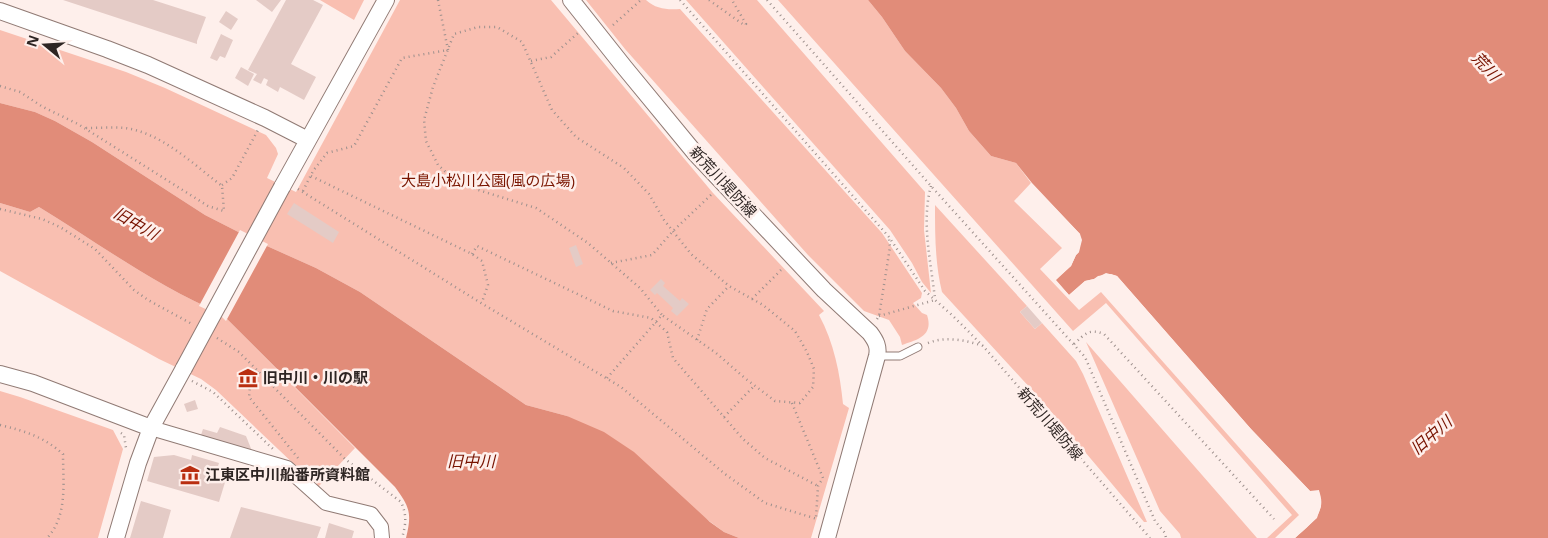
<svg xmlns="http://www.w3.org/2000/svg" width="1548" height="538" font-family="'Open Sans','Noto Sans JP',sans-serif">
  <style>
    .green { fill: #f9bfb1 }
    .water { fill: #e18c79 }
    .pier { fill: #feefeb }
    .building { fill: #e4cbc6 }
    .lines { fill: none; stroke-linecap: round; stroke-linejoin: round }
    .service-casing { stroke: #907a74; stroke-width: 9 }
    .minor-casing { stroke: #907a74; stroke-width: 16 }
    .tertiary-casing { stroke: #907a74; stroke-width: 18 }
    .path { stroke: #9d908d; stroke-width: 2.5; stroke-dasharray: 1 4; stroke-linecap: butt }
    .service { stroke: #fff; stroke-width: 7 }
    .minor { stroke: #fff; stroke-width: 14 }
    .tertiary { stroke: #fff; stroke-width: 16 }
    .tertiary-bridge-casing { stroke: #907a74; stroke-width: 18; stroke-linecap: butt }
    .tertiary-bridge { stroke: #fff; stroke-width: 16 }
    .labels { text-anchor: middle; stroke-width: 5; stroke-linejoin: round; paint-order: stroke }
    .park-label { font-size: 15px; fill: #7a1601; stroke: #feefeb }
    .street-label { font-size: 15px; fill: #2e2523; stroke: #feefeb }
    .poi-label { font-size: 15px; font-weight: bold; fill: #2e2523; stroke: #feefeb; text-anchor: start }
    .water-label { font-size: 16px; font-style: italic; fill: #781300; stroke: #feefeb }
  </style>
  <rect width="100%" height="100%" fill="#feefeb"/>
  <path class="green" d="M 320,0 L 364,0 L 354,20 Z
    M 400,0 L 551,0 L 713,193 L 824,311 L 819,315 C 834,343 840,373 843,404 L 849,408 L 811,538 L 739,538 L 724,532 L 567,416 L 526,405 L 360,292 L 316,268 L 258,242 L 205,215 L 92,142 L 55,121 L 35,112 L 0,103 L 0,30 L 126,72 L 165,88 L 266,135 L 276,148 L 278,154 L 267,178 L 296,192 Z
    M 586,0 L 646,0 C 656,9 667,10 680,9 L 882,233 L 922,293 L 921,298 L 913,303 L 922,313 L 927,315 C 934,336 917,340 902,345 L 900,337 L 889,320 L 864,311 L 808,255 L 625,49 Z
    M 686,0 L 757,0 L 925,192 L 924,230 L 931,293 L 922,282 L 912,263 L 890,230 Z
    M 778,0 L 868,0 L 882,17 L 905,51 L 941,88 L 956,108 L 969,131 L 991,156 L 1016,163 L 1031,183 L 1014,201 L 1062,248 L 1040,269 L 1079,310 L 1101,292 L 1299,515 L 1275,538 L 1267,538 L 1292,515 L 1106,303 L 1073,331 Z
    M 0,203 L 30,212 L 39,207 C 99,244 157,286 222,314 L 355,448 L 318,487 L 216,390 L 201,379 L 159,359 L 0,271 Z
    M 935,205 L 1027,306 L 1020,312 L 1035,329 L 1042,323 L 1076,361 L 1083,374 L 1147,522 L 1144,522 L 1043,402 L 942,292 C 935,263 935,235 935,205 Z
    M 1086,342 L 1257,538 L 1181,538 L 1180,534 L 1160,511 Z
    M 0,391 L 20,397 L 113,430 L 123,449 L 98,538 L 0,538 Z"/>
  <path class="water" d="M 868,0 L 1548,0 L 1548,538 L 1295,538 C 1309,525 1328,513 1319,491 L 1310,491 L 1251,429 L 1117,276 L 1111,274 L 1098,276 L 1094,279 L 1085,281 L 1069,295 L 1055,280 L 1071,266 L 1076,255 L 1079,252 L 1080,234 L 1032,183 L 1016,163 L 991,156 L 969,131 L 956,108 L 941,88 L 905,51 L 882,17 Z
    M 0,103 L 35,112 L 55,121 L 92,142 L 205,215 L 258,242 L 316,268 L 360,292 L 526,405 L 567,416 L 604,432 L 634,452 L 710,522 L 724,532 L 739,538 L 406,538 C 412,514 410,507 395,487 L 222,314 C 157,286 99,244 39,207 L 30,212 L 0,203 Z"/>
  <path class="pier" d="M 1031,183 L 1080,234 L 1082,240 L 1079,252 L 1076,255 L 1071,266 L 1056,280 L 1069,295 L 1085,281 L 1094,279 L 1106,273 L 1117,276 L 1251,429 L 1289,469 L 1310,491 L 1319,490 L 1321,506 L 1317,518 L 1295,538 L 1292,538 L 1315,516 L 1319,505 L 1317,493 L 1308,493 L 1287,471 L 1249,430 L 1116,278 L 1107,276 L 1095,282 L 1087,283 L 1070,298 L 1054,282 L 1054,279 L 1069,265 L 1074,254 L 1077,250 L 1079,240 L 1078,235 L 1030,185 Z
    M 240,230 L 268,244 L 226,321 L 221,316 L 199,306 Z"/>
  <path class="building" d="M 63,0 L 153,0 L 206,17 L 197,41 L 197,44 Z
    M 256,0 L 281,0 L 272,12 Z
    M 286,0 L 313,0 L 323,5 L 291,64 L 316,77 L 304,100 L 280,87 L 278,92 L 266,85 L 268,80 L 264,78 L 261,84 L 253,80 L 257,74 L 248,70 Z
    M 226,11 L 238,19 L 231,30 L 219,22 Z
    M 221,34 L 233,40 L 225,58 L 220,56 L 217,61 L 210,58 Z
    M 241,67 L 254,74 L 248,86 L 235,78 Z
    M 294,203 L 339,232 L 333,243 L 287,214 Z
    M 576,245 L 583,264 L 576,267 L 569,248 Z
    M 661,279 L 665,283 L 663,286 L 680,301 L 682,298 L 689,304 L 677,316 L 671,311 L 673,308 L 657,293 L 655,295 L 650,290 Z
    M 1027,306 L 1042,323 L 1035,329 L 1020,312 Z
    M 195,400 L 198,409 L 187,412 L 184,404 Z
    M 220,427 L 246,436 L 252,451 L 243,452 L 200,438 L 203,429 L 217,433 Z
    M 174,455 L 191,460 L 192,455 L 219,463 L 215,476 L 226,479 L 219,502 L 147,481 L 154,457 Z
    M 141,501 L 171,510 L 163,538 L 130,538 Z
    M 241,507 L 321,527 L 317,538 L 230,538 Z
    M 329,523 L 354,531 L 352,538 L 325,538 Z"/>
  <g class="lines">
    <defs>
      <path id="service" d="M 877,356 L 900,356 L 918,347"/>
      <path id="minor" d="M 151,428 L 287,468 L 326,503 L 371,514 L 381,527 L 382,538"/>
      <path id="tertiary" d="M 571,0 L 625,68 L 695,153 L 824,290 L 870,333 C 876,341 879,347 877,356 L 827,538
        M 0,11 L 107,49 L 148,65 L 265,118 L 308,140
        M 282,187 L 386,0
        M 0,374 L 33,383 L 151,428
        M 116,538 L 138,463 L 151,428 L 184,368"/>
    </defs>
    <use href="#service" class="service-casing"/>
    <use href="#minor" class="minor-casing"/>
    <use href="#tertiary" class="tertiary-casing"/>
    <path class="path" d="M 680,0 L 889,237 L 925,291 L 953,316 L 983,346
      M 709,0 L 744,25 L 746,24 L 732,0
      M 767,0 L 931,186 L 1085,357 L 1155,521 L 1165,533 L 1166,538
      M 613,25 L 641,0
      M 531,61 L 551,57 L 578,33
      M 0,86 L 20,92 L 43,107 L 78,124 L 208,206 L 224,211 L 222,186 C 193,164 162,133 125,128 C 112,127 98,128 85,128
      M 311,176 L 472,254 L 482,261 L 488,285 L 482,302
      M 222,185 L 232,178 L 258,130
      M 931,186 C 921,222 931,262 935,299
      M 298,189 L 481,303 L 621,387 L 725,474 L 765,503 L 817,519
      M 303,191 L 313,171 L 327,153 L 354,146 L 402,58 L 448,50 L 438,0
      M 0,209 L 42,219 L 60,227 L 95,249 L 134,290 L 148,300 L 192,324
      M 472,254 L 477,246 L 613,311 L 651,318 L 667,332 L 673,358 L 743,439 L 765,458 L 818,486
      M 611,263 L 652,255 L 673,231 L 713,193
      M 752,299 L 783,268
      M 879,316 L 935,300
      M 877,319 L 879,316 L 890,247 L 889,239
      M 217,338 L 239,352 L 345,459 L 401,502 C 407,515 406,524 402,538
      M 697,340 L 707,309 L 729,286
      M 928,343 C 945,336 966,340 983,346 L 1150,538
      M 1074,344 C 1085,334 1089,328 1104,334 L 1274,519
      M 259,372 L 250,386 L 249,397 L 298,458
      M 607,378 L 662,315 L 716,353 L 746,379 L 775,401 L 800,403 L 813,387 L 814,369 L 807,352 L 795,331 L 763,305 L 729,286 L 691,254 L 664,220 L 649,194 L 624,168 L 576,137 L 552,110 L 522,42 L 497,27 L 478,27 L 454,34 L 433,87 L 424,120 L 426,141 L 438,165 L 459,184 L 536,208 L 588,243 L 640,288 L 662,315
      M 192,381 L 213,392 L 273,449
      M 792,403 L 823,478 L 818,486 L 816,518
      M 724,417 L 754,386
      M 0,425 C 25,431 44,437 63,454 C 63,482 68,516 47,538
      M 121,433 L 124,435 L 126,448"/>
    <use href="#service" class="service"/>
    <use href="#minor" class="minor"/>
    <use href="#tertiary" class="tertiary"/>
    <defs>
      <path id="tertiary-bridge" d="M 184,368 L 282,187"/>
    </defs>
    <use href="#tertiary-bridge" class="tertiary-bridge-casing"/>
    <use href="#tertiary-bridge" class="tertiary-bridge"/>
  </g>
  <defs>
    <symbol id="museum-bare" viewBox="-9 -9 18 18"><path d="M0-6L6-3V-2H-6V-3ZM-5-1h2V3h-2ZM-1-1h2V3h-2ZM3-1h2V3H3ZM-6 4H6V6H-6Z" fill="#b92e10" stroke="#feefeb" stroke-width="2.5" paint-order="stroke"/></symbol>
  </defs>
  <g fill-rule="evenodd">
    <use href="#museum-bare" x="234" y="364" width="28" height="28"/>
    <use href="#museum-bare" x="176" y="461" width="28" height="28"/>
  </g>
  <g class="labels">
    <g class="park-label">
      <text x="488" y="186">大島小松川公園(風の広場)</text>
    </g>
    <g class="street-label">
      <text transform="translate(723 182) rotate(47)" y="5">新荒川堤防線</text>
      <text transform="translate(1050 424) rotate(49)" y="5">新荒川堤防線</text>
    </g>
    <g class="poi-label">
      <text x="263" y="383">旧中川・川の駅</text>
      <text x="205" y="480">江東区中川船番所資料館</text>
    </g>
    <g class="water-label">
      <text transform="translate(1486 66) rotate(47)" y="6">荒川</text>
      <text transform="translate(136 223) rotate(30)" y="6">旧中川</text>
      <text transform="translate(1431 435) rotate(-41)" y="6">旧中川</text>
      <text x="471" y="467">旧中川</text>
    </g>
  </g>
  <g transform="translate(45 45) rotate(288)" stroke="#feefeb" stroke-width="4" paint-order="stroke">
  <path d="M0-4L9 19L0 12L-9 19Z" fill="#2e2523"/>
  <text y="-8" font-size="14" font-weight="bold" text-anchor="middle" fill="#2e2523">N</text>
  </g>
</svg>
